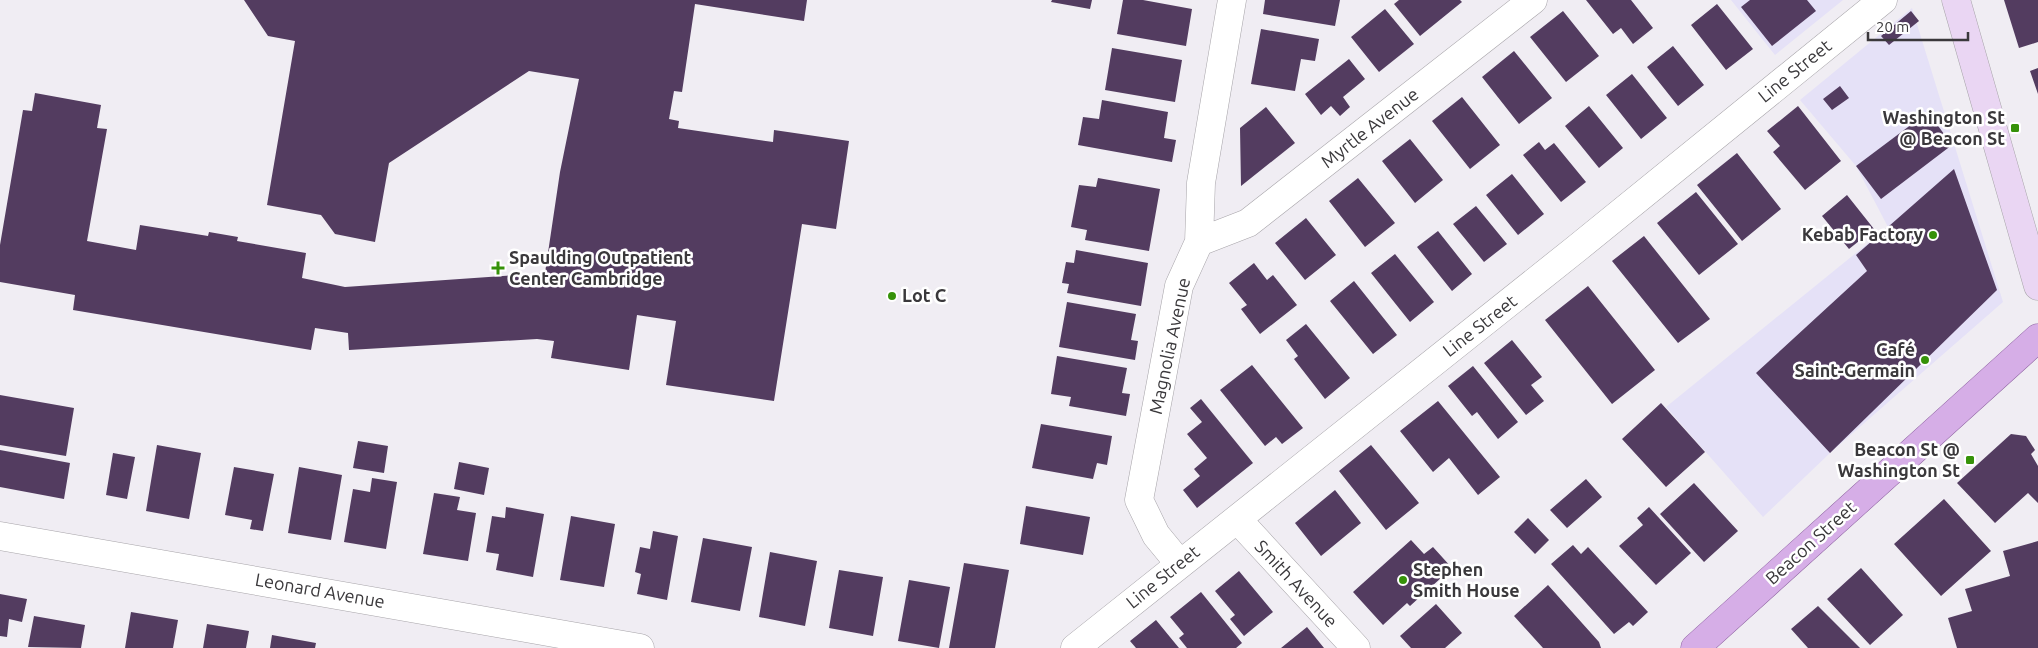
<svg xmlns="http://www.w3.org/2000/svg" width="2038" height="648" font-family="Ubuntu,sans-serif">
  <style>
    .commercial { fill: #e5e1f7 }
    .building { fill: #533c60 }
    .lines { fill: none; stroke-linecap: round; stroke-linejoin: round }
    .minor-casing { stroke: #a7a4a9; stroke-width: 29 }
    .secondary-casing { stroke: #a7a4a9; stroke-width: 29 }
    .primary-casing { stroke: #8d62a0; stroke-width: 29 }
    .minor { stroke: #fff; stroke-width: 28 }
    .secondary { stroke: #ead6f3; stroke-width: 28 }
    .primary { stroke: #d6aee7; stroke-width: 28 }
    .poi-dot { fill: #369209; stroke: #fff; stroke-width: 2 }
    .labels { text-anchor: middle; stroke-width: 5; stroke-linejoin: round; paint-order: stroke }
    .street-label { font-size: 18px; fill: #3a383b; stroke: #fff }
    .poi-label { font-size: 18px; font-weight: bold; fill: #3a383b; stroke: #fff; text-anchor: end }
  </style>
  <rect width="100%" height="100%" fill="#f0edf3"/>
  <path class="commercial" d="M 1731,0 L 1843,0 L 1775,55 Z
    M 1912,8 L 2003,302 L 1830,453 L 1763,517 L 1666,407 L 1888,227 L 1856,166 L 1800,100 Z"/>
  <path class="building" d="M 244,0 L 807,0 L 804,21 L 695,4 L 682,92 L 674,91 L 669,119 L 679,121 L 678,128 L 773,142 L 774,130 L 849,141 L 836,229 L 802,224 L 774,401 L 666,385 L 676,321 L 637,315 L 629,370 L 551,358 L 554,341 L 537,339 L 349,350 L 348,333 L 315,328 L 311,350 L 73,310 L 75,295 L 0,282 L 0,245 L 23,110 L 32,111 L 35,93 L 101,105 L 97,128 L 107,129 L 87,241 L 136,250 L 140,225 L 208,236 L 209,232 L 238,237 L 237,241 L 306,253 L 302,278 L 345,287 L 545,273 L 560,172 L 579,79 L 529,71 L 389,163 L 375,242 L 335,234 L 321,215 L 267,205 L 295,41 L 268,36 Z
    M 1052,0 L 1092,0 L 1090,9 L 1051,2 Z
    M 1123,0 L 1143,0 L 1192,9 L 1186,46 L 1117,34 Z
    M 1265,0 L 1340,0 L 1335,26 L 1263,14 Z
    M 1399,0 L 1460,0 L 1462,2 L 1420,36 L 1394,4 Z
    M 1586,0 L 1631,0 L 1653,28 L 1633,44 L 1621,28 L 1613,34 Z
    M 1750,0 L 1807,0 L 1816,11 L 1772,46 L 1741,7 Z
    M 2004,0 L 2038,0 L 2038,42 L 2019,48 Z
    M 1717,4 L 1753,49 L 1726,70 L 1691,25 Z
    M 1385,9 L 1414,44 L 1379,72 L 1351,37 Z
    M 1563,11 L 1599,56 L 1566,82 L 1530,37 Z
    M 1911,11 L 1919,21 L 1889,45 L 1881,36 Z
    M 1261,29 L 1319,39 L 1315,61 L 1301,59 L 1295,91 L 1251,84 Z
    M 1673,46 L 1704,85 L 1678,106 L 1647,67 Z
    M 1112,48 L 1182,60 L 1175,102 L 1105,90 Z
    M 1514,51 L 1552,98 L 1519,124 L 1482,77 Z
    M 1349,59 L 1365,79 L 1343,97 L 1350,107 L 1340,116 L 1331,106 L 1321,115 L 1305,94 Z
    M 2038,68 L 2038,94 L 2030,71 Z
    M 1632,74 L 1667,118 L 1641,139 L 1606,95 Z
    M 1840,86 L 1849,98 L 1832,110 L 1823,99 Z
    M 1462,97 L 1500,145 L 1470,169 L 1432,121 Z
    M 1102,100 L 1168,112 L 1164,138 L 1176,140 L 1172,162 L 1078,145 L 1083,117 L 1099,119 Z
    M 1589,106 L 1623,148 L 1599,168 L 1565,126 Z
    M 1798,106 L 1841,161 L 1805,190 L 1773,152 L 1780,146 L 1767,131 Z
    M 1266,107 L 1295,143 L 1241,186 L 1240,128 Z
    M 1928,112 L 1952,145 L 1881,199 L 1856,166 Z
    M 1410,139 L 1443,180 L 1415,203 L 1382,161 Z
    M 1539,142 L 1545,150 L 1554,143 L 1586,182 L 1561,202 L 1523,155 Z
    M 1737,153 L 1781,209 L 1742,241 L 1697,185 Z
    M 1954,169 L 1997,290 L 1830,453 L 1756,373 L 1867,271 L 1856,255 Z
    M 1512,174 L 1544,214 L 1518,235 L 1486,195 Z
    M 1098,178 L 1160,189 L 1149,251 L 1085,240 L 1087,230 L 1071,227 L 1079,185 L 1096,187 Z
    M 1358,178 L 1395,223 L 1365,247 L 1329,201 Z
    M 1696,192 L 1738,244 L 1699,275 L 1657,223 Z
    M 1847,195 L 1874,229 L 1849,249 L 1822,216 Z
    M 1476,206 L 1507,244 L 1484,262 L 1453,224 Z
    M 1306,218 L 1336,255 L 1305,280 L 1275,243 Z
    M 1438,231 L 1472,274 L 1452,291 L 1417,247 Z
    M 1644,236 L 1710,319 L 1678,343 L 1612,261 Z
    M 1076,250 L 1148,263 L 1141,306 L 1067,293 L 1069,284 L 1062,283 L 1066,262 L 1074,263 Z
    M 1395,254 L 1434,302 L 1410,322 L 1371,273 Z
    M 1254,263 L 1267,280 L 1273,275 L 1297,305 L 1260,334 L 1241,309 L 1247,305 L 1229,283 Z
    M 1354,281 L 1397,335 L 1373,354 L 1330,301 Z
    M 1588,286 L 1655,370 L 1612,404 L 1545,320 Z
    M 1067,302 L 1136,314 L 1131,340 L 1138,341 L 1135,360 L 1059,347 Z
    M 1306,324 L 1350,378 L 1325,399 L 1294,359 L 1298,356 L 1286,340 Z
    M 1512,340 L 1542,377 L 1531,385 L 1544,401 L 1526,415 L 1484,363 Z
    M 1057,356 L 1127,368 L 1122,393 L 1130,394 L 1126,416 L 1069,406 L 1071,397 L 1051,394 Z
    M 1252,365 L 1303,428 L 1282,444 L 1276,437 L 1265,446 L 1220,390 Z
    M 1473,366 L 1518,422 L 1498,439 L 1477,412 L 1472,416 L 1448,386 Z
    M 0,395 L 74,408 L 66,456 L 0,445 Z
    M 1201,399 L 1253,463 L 1197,508 L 1183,490 L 1200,476 L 1194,469 L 1207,458 L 1187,434 L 1202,422 L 1190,408 Z
    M 1438,401 L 1500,477 L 1478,495 L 1449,458 L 1433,472 L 1400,431 Z
    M 1661,403 L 1705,452 L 1666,487 L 1622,439 Z
    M 1041,424 L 1112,436 L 1107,465 L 1097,463 L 1093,479 L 1032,468 Z
    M 2011,434 L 2026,436 L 2035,450 L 2031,454 L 2038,466 L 2038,503 L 2028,493 L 1995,523 L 1957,483 Z
    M 358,441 L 388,446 L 384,473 L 353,468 Z
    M 157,445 L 201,453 L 189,519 L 146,511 Z
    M 1371,445 L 1419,503 L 1386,530 L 1339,471 Z
    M 0,450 L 70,463 L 64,499 L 0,487 Z
    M 113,453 L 135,457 L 127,499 L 106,495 Z
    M 459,462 L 489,468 L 484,495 L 454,489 Z
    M 234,467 L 274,474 L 263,531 L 250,529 L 252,520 L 225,515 Z
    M 299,467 L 342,475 L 331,540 L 288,533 Z
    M 372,478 L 397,482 L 386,549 L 344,542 L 353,489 L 370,492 Z
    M 1586,479 L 1602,497 L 1567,528 L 1550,510 Z
    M 1694,483 L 1738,531 L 1704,562 L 1660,514 Z
    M 1335,490 L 1361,523 L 1321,556 L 1295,523 Z
    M 434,493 L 460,497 L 457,510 L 476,513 L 468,561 L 423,554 Z
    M 1944,499 L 1991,551 L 1941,596 L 1894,544 Z
    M 1026,506 L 1090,517 L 1083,555 L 1020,544 Z
    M 506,507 L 544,514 L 533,577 L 496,570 L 499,554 L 486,552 L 492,516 L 505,518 Z
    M 1649,507 L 1691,553 L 1656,585 L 1619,546 L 1643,525 L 1637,518 Z
    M 571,516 L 615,524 L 604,587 L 560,580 Z
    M 1528,518 L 1549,540 L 1535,554 L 1514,532 Z
    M 653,531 L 678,536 L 667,600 L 637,594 L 641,574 L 635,572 L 640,547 L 650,549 Z
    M 703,538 L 752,547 L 740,611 L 691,602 Z
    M 1411,540 L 1424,554 L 1433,547 L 1452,568 L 1410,606 L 1407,603 L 1383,625 L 1353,592 Z
    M 2038,541 L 2038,648 L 1957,648 L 1948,618 L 1972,611 L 1965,589 L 2010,576 L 2003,551 Z
    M 1573,545 L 1581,554 L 1588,547 L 1648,612 L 1633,626 L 1629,622 L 1614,634 L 1551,564 Z
    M 770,552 L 817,561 L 805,626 L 759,617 Z
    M 964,563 L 1009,570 L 995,648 L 949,648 Z
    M 1861,568 L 1903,615 L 1870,645 L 1827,599 Z
    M 839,570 L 883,577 L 873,636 L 829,628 Z
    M 1239,571 L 1273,612 L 1244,636 L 1230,619 L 1235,615 L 1215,591 Z
    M 909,580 L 950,587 L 939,648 L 898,641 Z
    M 1548,585 L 1599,642 L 1601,648 L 1543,648 L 1514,616 Z
    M 1201,592 L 1242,643 L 1236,648 L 1187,648 L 1179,638 L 1184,634 L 1170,617 Z
    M 0,594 L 27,599 L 22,622 L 9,619 L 7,637 L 0,636 Z
    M 1436,604 L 1462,633 L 1445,648 L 1411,648 L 1400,636 Z
    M 1818,606 L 1860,648 L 1808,648 L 1791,629 Z
    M 131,612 L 178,620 L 173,648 L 125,648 Z
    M 34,616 L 85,625 L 81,648 L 28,647 Z
    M 1156,620 L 1179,648 L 1136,648 L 1130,641 Z
    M 207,624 L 249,631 L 246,648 L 203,648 Z
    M 1307,627 L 1324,648 L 1281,648 Z
    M 272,635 L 316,643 L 315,648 L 270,648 Z"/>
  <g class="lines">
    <defs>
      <path id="minor" d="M 1199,242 L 1248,223 L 1533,0
        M 1237,519 L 1356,648
        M 0,536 L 640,648
        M 1179,563 L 1156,535 L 1139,500 L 1179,286 L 1199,242 L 1201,183 L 1232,0
        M 1075,648 L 1576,249 L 1883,0"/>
      <path id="secondary" d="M 1956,0 L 2038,286"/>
      <path id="primary" d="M 1695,648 L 2038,338"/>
    </defs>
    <use href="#minor" class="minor-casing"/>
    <use href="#secondary" class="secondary-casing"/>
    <use href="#primary" class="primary-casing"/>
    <use href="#minor" class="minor"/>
    <use href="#secondary" class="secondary"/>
    <use href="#primary" class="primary"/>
  </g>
  <g class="poi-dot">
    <rect x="2010" y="123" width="10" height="10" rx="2.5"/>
    <circle cx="1933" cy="235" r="5"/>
    <path d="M495.5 260.5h5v5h5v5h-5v5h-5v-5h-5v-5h5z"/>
    <circle cx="892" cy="296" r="5"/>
    <circle cx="1925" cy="360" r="5"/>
    <rect x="1965" y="455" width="10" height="10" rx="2.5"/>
    <circle cx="1403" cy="580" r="5"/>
  </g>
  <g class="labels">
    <g class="street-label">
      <text transform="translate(1795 71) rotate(-39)" y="6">Line Street</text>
      <text transform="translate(1370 128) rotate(-38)" y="6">Myrtle Avenue</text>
      <text transform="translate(1480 326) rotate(-38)" y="6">Line Street</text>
      <text transform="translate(1170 346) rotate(-78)" y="6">Magnolia Avenue</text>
      <text transform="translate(1811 543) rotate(-42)" y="6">Beacon Street</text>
      <text transform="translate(1163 577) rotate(-39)" y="6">Line Street</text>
      <text transform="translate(1296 584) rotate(47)" y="6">Smith Avenue</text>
      <text transform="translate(320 591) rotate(10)" y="6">Leonard Avenue</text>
    </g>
    <g class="poi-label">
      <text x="2005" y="124">Washington St<tspan x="2005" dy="21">@ Beacon St</tspan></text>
      <text x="1923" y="241">Kebab Factory</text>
      <text x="509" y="264" text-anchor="start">Spaulding Outpatient<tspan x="509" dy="21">Center Cambridge</tspan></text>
      <text x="902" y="302" text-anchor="start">Lot C</text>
      <text x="1915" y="356">Café<tspan x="1915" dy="21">Saint-Germain</tspan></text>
      <text x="1960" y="456">Beacon St @<tspan x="1960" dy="21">Washington St</tspan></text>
      <text x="1413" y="576" text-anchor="start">Stephen<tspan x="1413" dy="21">Smith House</tspan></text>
    </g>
  </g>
  <path d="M1868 32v8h100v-8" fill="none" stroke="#3a383b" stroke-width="2.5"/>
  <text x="1876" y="32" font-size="15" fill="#3a383b" stroke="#ffffff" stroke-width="4" paint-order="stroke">20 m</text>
</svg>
